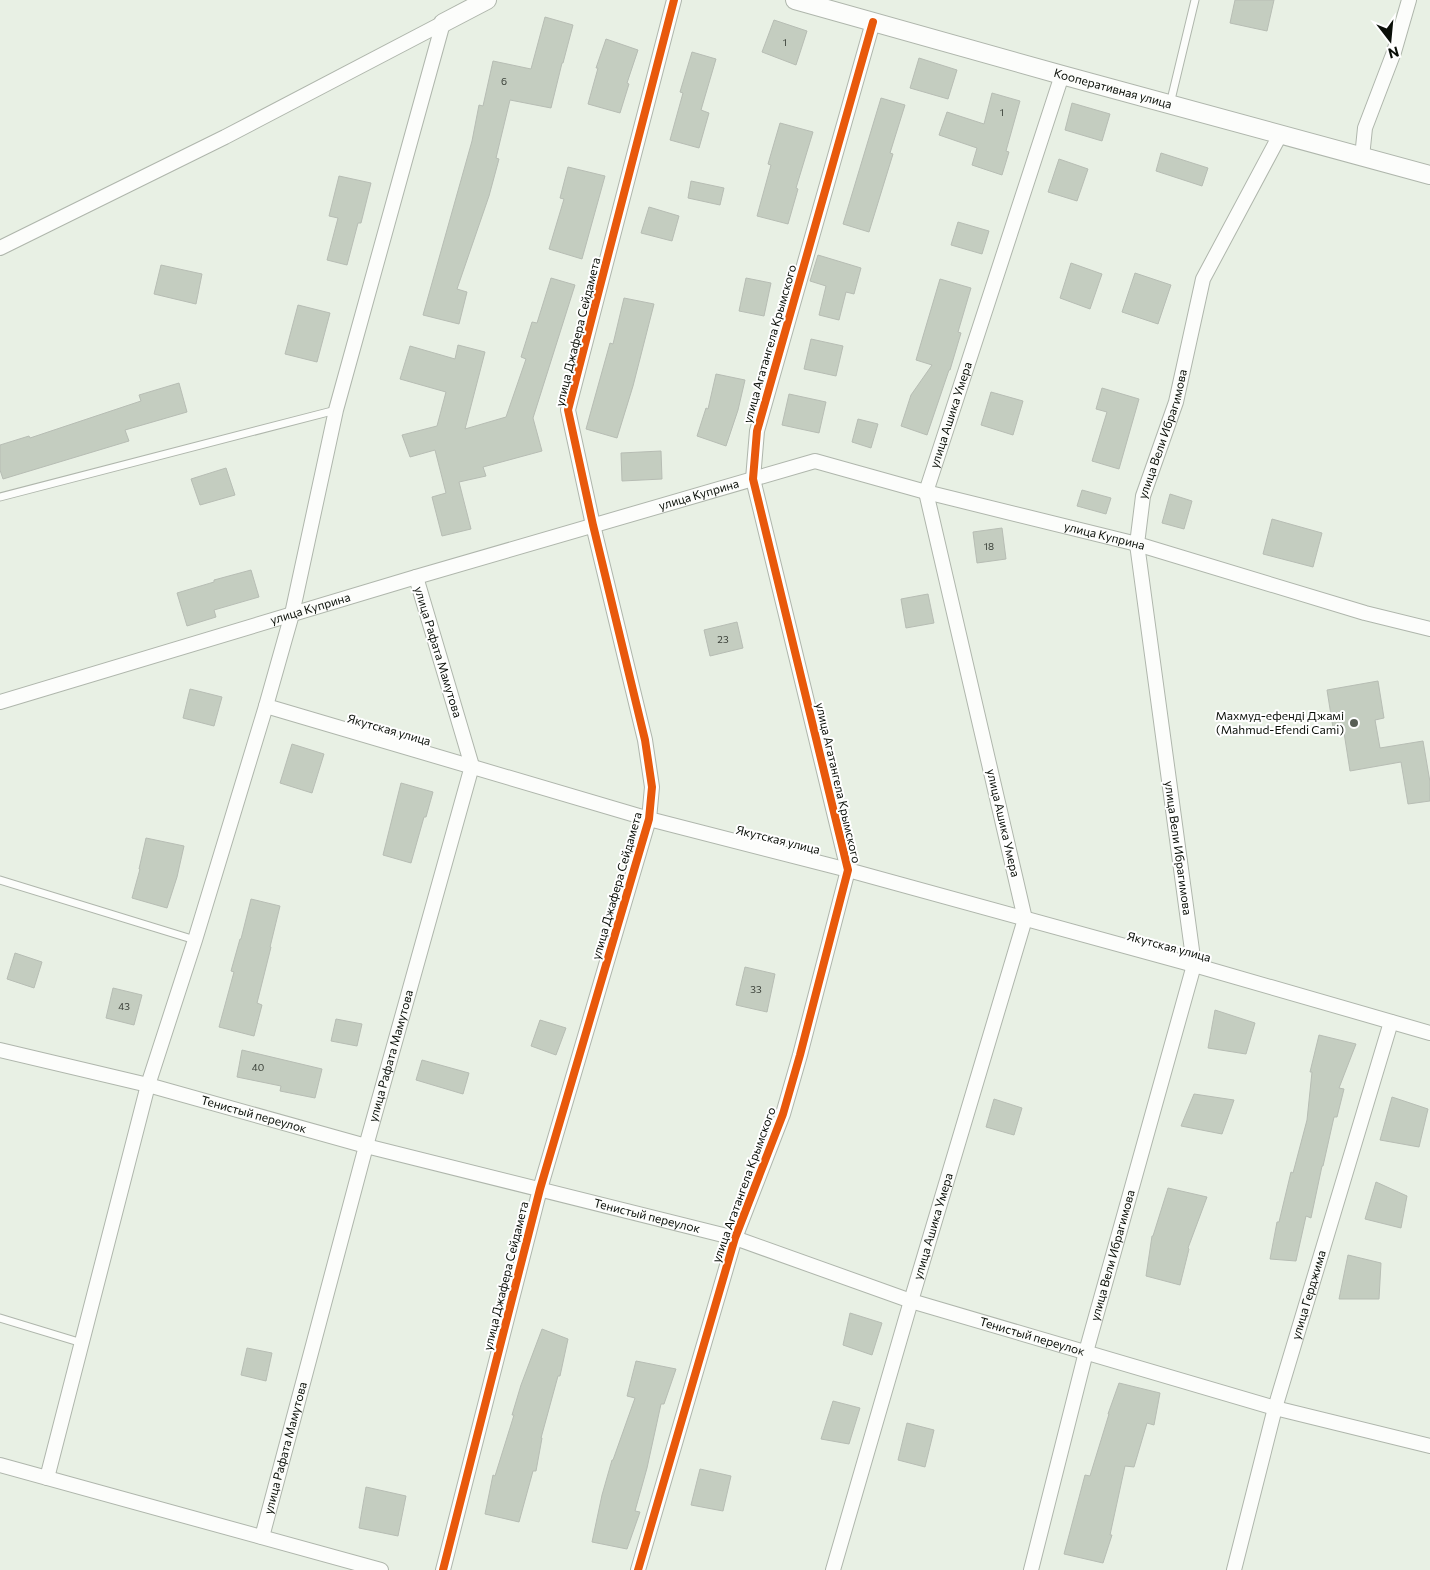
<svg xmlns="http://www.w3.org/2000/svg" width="1430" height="1570" font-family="Commissioner,sans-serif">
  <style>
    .building { fill: #c4cdc0; stroke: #b7bdb4 }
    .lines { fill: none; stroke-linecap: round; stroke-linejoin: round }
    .service-casing { stroke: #afb6ac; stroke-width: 9 }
    .minor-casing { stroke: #afb6ac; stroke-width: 16 }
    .tertiary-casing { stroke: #afb6ac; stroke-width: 20 }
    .service { stroke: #fcfdfb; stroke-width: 7 }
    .minor { stroke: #fcfdfb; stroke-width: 14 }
    .tertiary { stroke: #fcfdfb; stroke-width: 18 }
    .cycleway-casing { stroke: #fff; stroke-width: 11 }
    .cycleway { stroke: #e8590c; stroke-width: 8 }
    .poi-dot { fill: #585e55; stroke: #fff; stroke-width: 2 }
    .labels { text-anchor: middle; stroke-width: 4; stroke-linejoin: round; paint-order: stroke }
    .number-label { font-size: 10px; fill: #383e36 }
    .street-label { font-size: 12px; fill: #0a0f08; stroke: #fff }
    .poi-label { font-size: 12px; fill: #0a0f08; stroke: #fff; text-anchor: end }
  </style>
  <rect width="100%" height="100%" fill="#e8f0e4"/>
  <path class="building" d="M 1235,0 L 1274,0 L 1267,31 L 1230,23 Z
    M 545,17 L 573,25 L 563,63 L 562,63 L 551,108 L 510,100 L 496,158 L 499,159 L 489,196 L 457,289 L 467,292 L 459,324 L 423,315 L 472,141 L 479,105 L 483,106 L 493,61 L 531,69 Z
    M 774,20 L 807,31 L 796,65 L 762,52 Z
    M 606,39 L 638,50 L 627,83 L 629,84 L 620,113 L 588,104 L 598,68 L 596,68 Z
    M 692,52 L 716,59 L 701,110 L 709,113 L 699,148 L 670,140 L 683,93 L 680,92 Z
    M 919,58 L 957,70 L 948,99 L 910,88 Z
    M 992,93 L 1020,101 L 1006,151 L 1009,152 L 1002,175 L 972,165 L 977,148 L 939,135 L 947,112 L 984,124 Z
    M 881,98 L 905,105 L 890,153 L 893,154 L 869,232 L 843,224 Z
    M 1072,103 L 1110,114 L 1102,141 L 1065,130 Z
    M 780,123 L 813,132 L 796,188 L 798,189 L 788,224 L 757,216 L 771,165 L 768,164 Z
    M 1161,153 L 1208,168 L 1202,186 L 1156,171 Z
    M 1059,159 L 1088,169 L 1077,201 L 1048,192 Z
    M 568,167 L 605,176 L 582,259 L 549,249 L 564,199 L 560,198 Z
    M 339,176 L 371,183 L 361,223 L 358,223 L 347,265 L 327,260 L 338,218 L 329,216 Z
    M 691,181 L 724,188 L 720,205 L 688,198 Z
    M 649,207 L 679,216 L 672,241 L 641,233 Z
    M 958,222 L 989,231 L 982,254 L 951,245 Z
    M 818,255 L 861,268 L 854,294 L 846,292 L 839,320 L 819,315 L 826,286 L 810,281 Z
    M 1071,263 L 1102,274 L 1090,309 L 1060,298 Z
    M 161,265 L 202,274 L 196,304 L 154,294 Z
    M 1135,273 L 1171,285 L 1158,324 L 1122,312 Z
    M 551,278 L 575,285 L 533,418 L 542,451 L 483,467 L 486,476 L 459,482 L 471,529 L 442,536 L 432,497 L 446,493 L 435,450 L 410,457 L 402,435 L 437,426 L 446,392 L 400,379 L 410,346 L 455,359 L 458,345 L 485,352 L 465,429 L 506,417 L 526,359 L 521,357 L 532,322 L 537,323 Z
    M 746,278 L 771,283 L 764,316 L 739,311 Z
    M 940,279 L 971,288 L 958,332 L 961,333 L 950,370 L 949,370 L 927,435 L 901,426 L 911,395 L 932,365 L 916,360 Z
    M 624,298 L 654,304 L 633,386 L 617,438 L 586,429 L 610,343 L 613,344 Z
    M 298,305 L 330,313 L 317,362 L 285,354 Z
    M 811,339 L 843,346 L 836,376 L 804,369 Z
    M 716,374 L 745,380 L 738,410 L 726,446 L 697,436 L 706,408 L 708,409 Z
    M 179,383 L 187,412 L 125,430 L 129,441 L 3,479 L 0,470 L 0,445 L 29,436 L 30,438 L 141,401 L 139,395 Z
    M 1102,388 L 1139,399 L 1119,469 L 1092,461 L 1107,412 L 1096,409 Z
    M 991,392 L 1023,401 L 1013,435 L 981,425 Z
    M 789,394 L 826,402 L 819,433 L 782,425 Z
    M 858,419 L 878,424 L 871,448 L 852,442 Z
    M 661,451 L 662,479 L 622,481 L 621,453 Z
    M 226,468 L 235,495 L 200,505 L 191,479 Z
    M 1082,490 L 1111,498 L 1106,514 L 1077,506 Z
    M 1170,494 L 1192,501 L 1184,529 L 1162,523 Z
    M 1272,519 L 1322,533 L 1313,567 L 1263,554 Z
    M 1002,528 L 1006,559 L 977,563 L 973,532 Z
    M 251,570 L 259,597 L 214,610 L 216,617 L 187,626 L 177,593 L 214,582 L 214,580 Z
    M 928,594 L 934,623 L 906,628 L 901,599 Z
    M 737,622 L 743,648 L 710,656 L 704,630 Z
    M 1378,681 L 1384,718 L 1375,720 L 1380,748 L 1423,741 L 1430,782 L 1430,801 L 1408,804 L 1401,762 L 1350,771 L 1343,726 L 1333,728 L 1327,690 Z
    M 190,689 L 222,697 L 214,726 L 183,718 Z
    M 292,744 L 324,754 L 312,793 L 280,783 Z
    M 401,783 L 433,792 L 426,817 L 424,817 L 411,863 L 383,855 Z
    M 146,838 L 184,846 L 177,877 L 167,908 L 132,898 L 140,869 L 139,869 Z
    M 251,899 L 280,906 L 270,947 L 271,947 L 257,1003 L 262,1005 L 254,1036 L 219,1027 L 234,972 L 231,971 L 240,939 L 241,939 Z
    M 15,953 L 42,962 L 34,988 L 7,979 Z
    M 745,967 L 775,974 L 767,1012 L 736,1005 Z
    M 113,988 L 142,995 L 134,1025 L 106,1018 Z
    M 1215,1010 L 1255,1023 L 1246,1054 L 1208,1048 Z
    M 336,1019 L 362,1024 L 357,1046 L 331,1041 Z
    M 540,1020 L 566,1028 L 556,1055 L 531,1046 Z
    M 1319,1035 L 1356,1044 L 1339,1088 L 1344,1089 L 1337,1117 L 1334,1117 L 1323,1166 L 1322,1166 L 1311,1218 L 1306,1216 L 1296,1261 L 1270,1259 L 1277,1222 L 1279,1222 L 1291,1172 L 1293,1173 L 1307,1120 L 1312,1072 L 1310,1072 Z
    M 242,1050 L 322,1069 L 315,1098 L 280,1091 L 281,1086 L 237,1077 Z
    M 422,1060 L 469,1073 L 463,1094 L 416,1080 Z
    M 1194,1094 L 1234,1100 L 1222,1134 L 1181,1126 Z
    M 1392,1097 L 1428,1109 L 1419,1147 L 1380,1140 Z
    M 994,1099 L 1022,1108 L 1014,1135 L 986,1127 Z
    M 1376,1182 L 1407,1196 L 1401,1228 L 1365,1219 Z
    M 1168,1188 L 1207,1197 L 1188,1248 L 1189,1249 L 1180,1285 L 1146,1276 L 1152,1236 L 1153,1236 Z
    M 1348,1255 L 1381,1263 L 1379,1299 L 1339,1299 Z
    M 850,1313 L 882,1323 L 872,1355 L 843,1345 Z
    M 542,1329 L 568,1339 L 560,1376 L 558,1376 L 541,1438 L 542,1438 L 536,1471 L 533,1471 L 519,1522 L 485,1514 L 493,1475 L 495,1476 L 514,1415 L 512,1415 L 521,1385 Z
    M 247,1348 L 272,1353 L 266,1381 L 241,1375 Z
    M 636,1361 L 676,1369 L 664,1404 L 661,1404 L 647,1468 L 635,1511 L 640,1512 L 627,1549 L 592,1542 L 602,1495 L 612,1460 L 613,1460 L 635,1398 L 627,1396 Z
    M 1119,1383 L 1160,1393 L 1154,1425 L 1147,1423 L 1134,1467 L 1125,1466 L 1110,1535 L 1112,1535 L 1103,1563 L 1064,1554 L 1085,1475 L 1090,1476 L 1109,1414 L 1108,1414 Z
    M 833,1401 L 860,1408 L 849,1444 L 821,1439 Z
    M 907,1423 L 934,1430 L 925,1467 L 898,1460 Z
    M 700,1469 L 731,1476 L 723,1511 L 691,1505 Z
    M 366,1487 L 406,1496 L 398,1536 L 359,1528 Z"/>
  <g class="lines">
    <defs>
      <path id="service" d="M 1170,104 L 1195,0
        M 0,497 L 336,410
        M 0,880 L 195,940
        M 0,1318 L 82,1343"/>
      <g id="minor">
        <path d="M 1362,157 L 1365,128 L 1394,52 L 1409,0"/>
        <path d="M 0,248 L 225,137 L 443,23"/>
        <path id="s1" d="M 0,702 L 416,577 L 815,461 L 926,492 L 1137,544 L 1365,613 L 1430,629"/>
        <path d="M 266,706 L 649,819 L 848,870 L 1194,965 L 1430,1033"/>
        <path id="s2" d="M 0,1050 L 148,1085 L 366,1146 L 735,1238 L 911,1301 L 1275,1408 L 1430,1446"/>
        <path d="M 0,1465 L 381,1570"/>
        <path d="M 47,1478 L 148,1085 L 195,940 L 266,706 L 292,614 L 336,410 L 443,23"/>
        <path id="s3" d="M 262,1537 L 366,1146 L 472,766 L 416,577"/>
        <path d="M 443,1570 L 540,1189 L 649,819 L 652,787 L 645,740 L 593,525 L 568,410 L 674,0"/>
        <path d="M 638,1570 L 735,1238 L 783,1114 L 800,1055 L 848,870 L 753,479 L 757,431 L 873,22"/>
        <path id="s4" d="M 833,1570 L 911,1301 L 1025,919 L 926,492 L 1062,75"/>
        <path id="s5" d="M 1031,1570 L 1086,1352 L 1194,965 L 1137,544 L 1143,496 L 1176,402 L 1203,279 L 1280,135"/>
        <path id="s6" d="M 1234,1570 L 1275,1408 L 1391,1022"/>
      </g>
      <g id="tertiary">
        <path id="s7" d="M 795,0 L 1062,75 L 1430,175"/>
        <path d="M 443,23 L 487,0"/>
      </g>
    </defs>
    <use href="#service" class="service-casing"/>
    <use href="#minor" class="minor-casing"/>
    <use href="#tertiary" class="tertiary-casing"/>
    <use href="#service" class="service"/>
    <use href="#minor" class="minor"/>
    <use href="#tertiary" class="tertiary"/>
    <defs>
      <path id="cycleway" d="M 443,1570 L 540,1189 L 649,819 L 652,787 L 645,740 L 593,525 L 568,410 L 674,0
        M 638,1570 L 735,1238 L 783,1114 L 800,1055 L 848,870 L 753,479 L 757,431 L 873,22"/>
    </defs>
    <use href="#cycleway" class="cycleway-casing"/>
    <use href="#cycleway" class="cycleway"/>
  </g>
  <circle class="poi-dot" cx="1354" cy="723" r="5"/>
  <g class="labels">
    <g class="number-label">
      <text x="785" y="46">1</text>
      <text x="504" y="85">6</text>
      <text x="1002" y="116">1</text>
      <text x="989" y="550">18</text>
      <text x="723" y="643">23</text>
      <text x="756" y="993">33</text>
      <text x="124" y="1010">43</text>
      <text x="258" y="1071">40</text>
    </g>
    <g class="street-label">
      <text dy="4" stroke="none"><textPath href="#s7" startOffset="330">Кооперативная улица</textPath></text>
      <text transform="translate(578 332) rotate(-76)" y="4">улица Джафера Сейдамета</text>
      <text transform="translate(770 344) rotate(-74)" y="4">улица Агатангела Крымского</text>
      <text dy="4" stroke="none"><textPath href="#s4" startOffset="1198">улица Ашика Умера</textPath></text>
      <text dy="4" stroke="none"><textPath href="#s5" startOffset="1165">улица Вели Ибрагимова</textPath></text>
      <text dy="4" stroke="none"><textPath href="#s1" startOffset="729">улица Куприна</textPath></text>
      <text dy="4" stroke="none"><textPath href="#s1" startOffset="1149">улица Куприна</textPath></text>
      <text dy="4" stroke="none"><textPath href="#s1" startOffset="324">улица Куприна</textPath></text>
      <text transform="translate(438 652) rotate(73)" y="4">улица Рафата Мамутова</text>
      <text transform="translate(389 730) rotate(16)" y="4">Якутская улица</text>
      <text transform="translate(838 783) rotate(77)" y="4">улица Агатангела Крымского</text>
      <text transform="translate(1003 823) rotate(77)" y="4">улица Ашика Умера</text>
      <text transform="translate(778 840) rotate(14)" y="4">Якутская улица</text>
      <text transform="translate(1178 848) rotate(82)" y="4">улица Вели Ибрагимова</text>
      <text transform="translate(617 886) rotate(-74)" y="4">улица Джафера Сейдамета</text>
      <text transform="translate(1169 947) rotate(15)" y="4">Якутская улица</text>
      <text dy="4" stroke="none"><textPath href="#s3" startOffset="498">улица Рафата Мамутова</textPath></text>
      <text dy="4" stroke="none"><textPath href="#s2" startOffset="262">Тенистый переулок</textPath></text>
      <text transform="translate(744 1185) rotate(-70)" y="4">улица Агатангела Крымского</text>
      <text dy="4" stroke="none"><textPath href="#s2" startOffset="668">Тенистый переулок</textPath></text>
      <text dy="4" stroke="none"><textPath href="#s4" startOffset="358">улица Ашика Умера</textPath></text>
      <text dy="4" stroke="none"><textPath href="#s5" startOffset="325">улица Вели Ибрагимова</textPath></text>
      <text transform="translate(506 1276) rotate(-76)" y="4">улица Джафера Сейдамета</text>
      <text dy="4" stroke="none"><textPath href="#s6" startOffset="285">улица Герджима</textPath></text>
      <text dy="4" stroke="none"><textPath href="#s2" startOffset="1072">Тенистый переулок</textPath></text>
      <text dy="4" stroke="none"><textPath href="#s3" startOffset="92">улица Рафата Мамутова</textPath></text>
    </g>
    <g class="poi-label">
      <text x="1344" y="720">Махмуд-ефенді Джамі<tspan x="1344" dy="14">(Mahmud-Efendi Cami)</tspan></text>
    </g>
  </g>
  <g transform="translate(1390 40) rotate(164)" stroke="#ffffff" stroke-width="4" paint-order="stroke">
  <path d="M0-4L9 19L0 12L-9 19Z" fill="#0a0f08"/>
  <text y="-8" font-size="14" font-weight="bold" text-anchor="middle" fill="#0a0f08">N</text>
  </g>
</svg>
